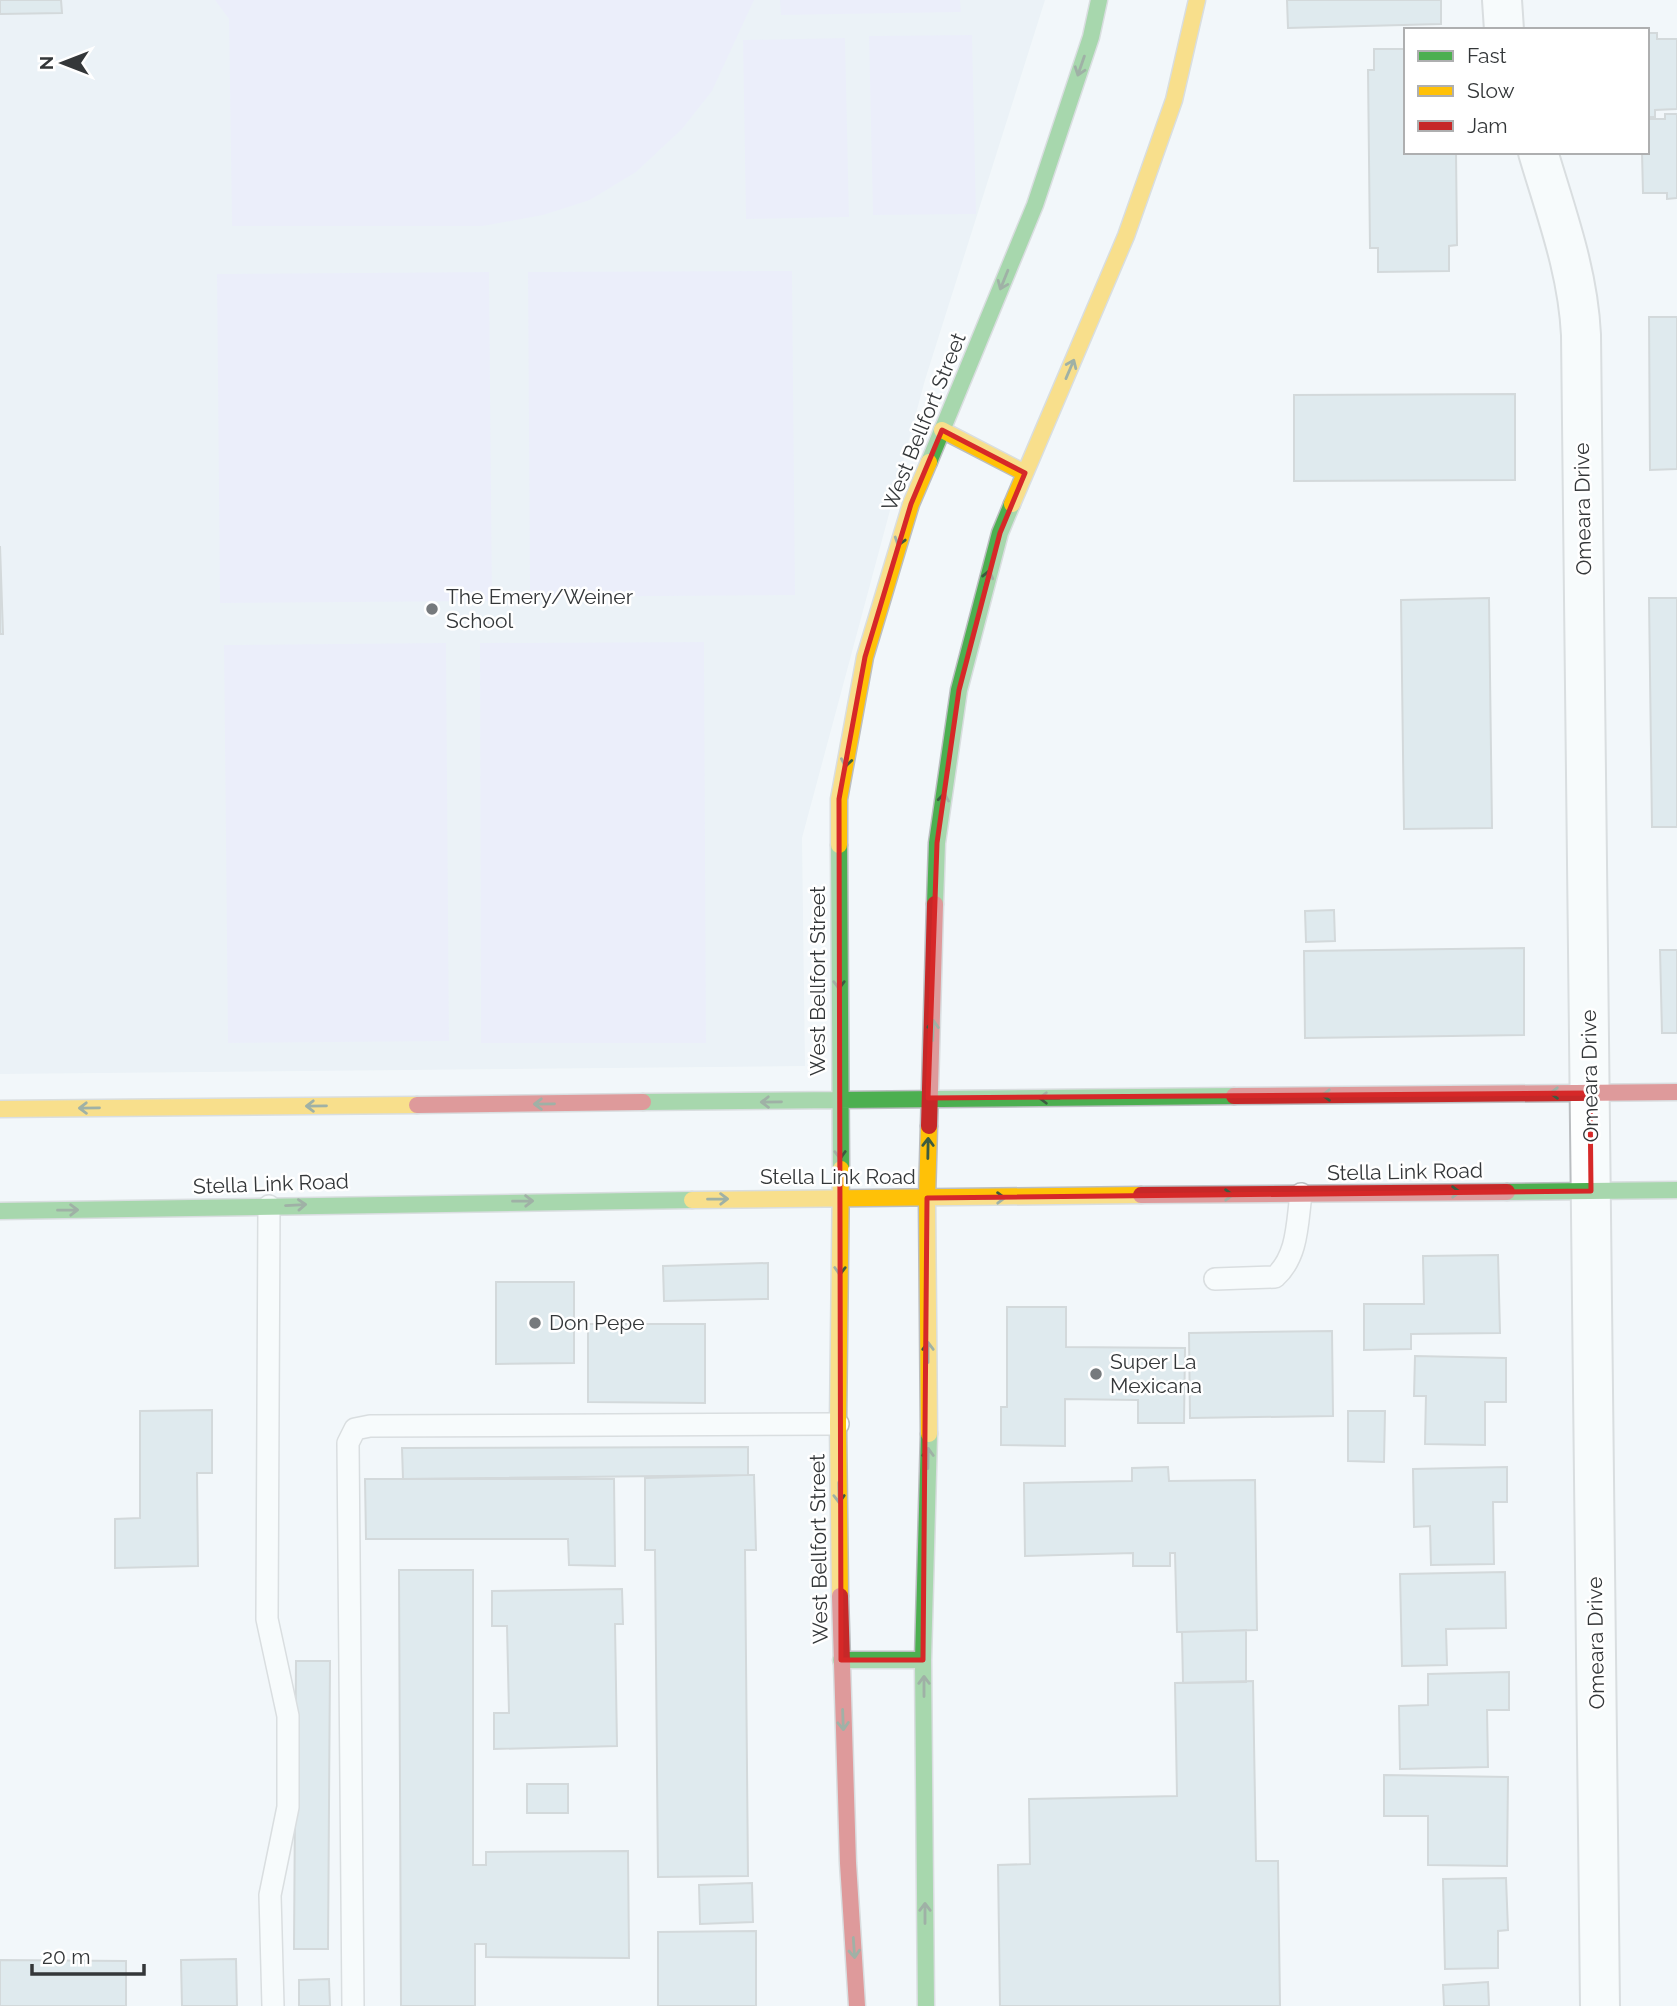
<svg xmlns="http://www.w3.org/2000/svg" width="1677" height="2006" font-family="Raleway,sans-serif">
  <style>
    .built { fill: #e2ebf3 }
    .green { fill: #e2e3fb }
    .building { fill: #c7dae0; stroke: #aeb3b5; stroke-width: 2 }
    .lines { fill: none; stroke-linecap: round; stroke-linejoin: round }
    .lane-casing { stroke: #bbbec1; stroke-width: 24 }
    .street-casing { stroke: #bbbec1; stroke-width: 42 }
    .fast-casing { stroke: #bbbec1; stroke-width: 19 }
    .slow-casing { stroke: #bbbec1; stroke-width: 19 }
    .jam-casing { stroke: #bbbec1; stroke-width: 19 }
    .lane { stroke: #fdfefe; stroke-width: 21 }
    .street { stroke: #fdfefe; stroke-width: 38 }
    .fast { stroke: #4caf50; stroke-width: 16 }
    .slow { stroke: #ffc107; stroke-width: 16 }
    .jam { stroke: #c62828; stroke-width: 16 }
    .oneway { stroke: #3b5b40 }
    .marked { fill: none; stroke: #d62828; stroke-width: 5; stroke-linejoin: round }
    .poi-dot { fill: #767a7d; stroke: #fff; stroke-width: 2.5 }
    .labels { text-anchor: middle; stroke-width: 5; stroke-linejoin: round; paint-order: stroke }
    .street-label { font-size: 21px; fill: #343739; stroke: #fff }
    .poi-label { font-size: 21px; fill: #343739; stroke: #fff; text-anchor: start }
  </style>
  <rect width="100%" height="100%" fill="#f2f7fa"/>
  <path class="built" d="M 0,0 L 1045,0 L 925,380 L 802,838 L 805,1066 L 0,1074 Z"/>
  <path class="green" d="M 215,0 L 754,0 L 712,91 L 682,129 L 636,172 L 590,200 L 543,215 L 483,226 L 232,226 L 229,19 Z
    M 780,0 L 960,0 L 961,12 L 781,15 Z
    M 972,35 L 976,214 L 873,215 L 869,36 Z
    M 845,38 L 849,217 L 746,219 L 743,40 Z
    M 792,271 L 795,595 L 530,597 L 528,272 Z
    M 489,272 L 492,601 L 220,603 L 217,274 Z
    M 704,642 L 706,1043 L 481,1043 L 480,643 Z
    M 446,643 L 449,1041 L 228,1043 L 224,645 Z"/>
  <path class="building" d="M 0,0 L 61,0 L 62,13 L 0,14 Z
    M 1287,0 L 1441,0 L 1441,24 L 1288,28 Z
    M 1647,33 L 1657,33 L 1657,39 L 1677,39 L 1677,109 L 1655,110 L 1655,117 L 1647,117 Z
    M 1374,49 L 1406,49 L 1406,152 L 1456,152 L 1457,245 L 1449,246 L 1449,271 L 1378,272 L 1378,248 L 1370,248 L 1368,70 L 1374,70 Z
    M 1665,114 L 1677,114 L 1677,198 L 1667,199 L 1667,193 L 1643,193 L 1642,152 L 1647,152 L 1647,119 L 1665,119 Z
    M 1649,317 L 1677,317 L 1677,469 L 1650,470 Z
    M 1515,394 L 1515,480 L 1294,481 L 1294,395 Z
    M 0,546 L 3,634 L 0,634 Z
    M 1489,598 L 1492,828 L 1404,829 L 1401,600 Z
    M 1649,598 L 1677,598 L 1677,827 L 1652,827 Z
    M 1334,910 L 1335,941 L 1306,942 L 1305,911 Z
    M 1524,948 L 1524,1035 L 1305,1038 L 1304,951 Z
    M 1660,950 L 1677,950 L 1677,1033 L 1662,1033 Z
    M 1498,1255 L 1500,1333 L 1411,1334 L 1411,1349 L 1364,1350 L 1364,1304 L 1424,1304 L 1423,1256 Z
    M 768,1263 L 768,1299 L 664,1301 L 663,1266 Z
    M 496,1282 L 574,1282 L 574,1363 L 496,1364 Z
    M 1007,1307 L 1066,1307 L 1066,1347 L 1185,1348 L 1184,1423 L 1138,1423 L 1138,1400 L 1065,1399 L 1065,1446 L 1001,1445 L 1001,1407 L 1007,1407 Z
    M 588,1324 L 705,1324 L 705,1403 L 588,1402 Z
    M 1332,1331 L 1333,1416 L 1190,1418 L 1189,1333 Z
    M 1415,1356 L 1506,1358 L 1506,1402 L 1485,1402 L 1485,1445 L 1425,1444 L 1426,1396 L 1414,1396 Z
    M 212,1410 L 212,1473 L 197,1473 L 198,1566 L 115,1568 L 115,1519 L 140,1518 L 140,1411 Z
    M 1348,1411 L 1385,1411 L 1384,1462 L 1348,1461 Z
    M 748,1447 L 748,1475 L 403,1479 L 402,1448 Z
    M 1168,1467 L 1169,1481 L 1255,1480 L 1257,1630 L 1177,1632 L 1175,1553 L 1170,1553 L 1170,1566 L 1133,1566 L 1133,1553 L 1025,1556 L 1024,1483 L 1132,1481 L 1132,1468 Z
    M 1507,1467 L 1507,1502 L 1493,1502 L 1494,1564 L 1431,1565 L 1430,1526 L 1414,1527 L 1413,1469 Z
    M 748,1475 L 754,1475 L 756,1550 L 745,1550 L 748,1876 L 658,1877 L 655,1550 L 645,1550 L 645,1478 Z
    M 365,1479 L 614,1479 L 615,1566 L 569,1565 L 568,1539 L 366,1539 Z
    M 399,1570 L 473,1570 L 473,1865 L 486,1865 L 486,1852 L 628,1851 L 629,1958 L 486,1957 L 486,1944 L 475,1944 L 475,2006 L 401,2006 Z
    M 1505,1572 L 1506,1628 L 1446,1629 L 1447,1665 L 1402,1666 L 1400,1574 Z
    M 622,1589 L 623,1624 L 615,1624 L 617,1746 L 494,1749 L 494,1713 L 509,1713 L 507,1626 L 492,1626 L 492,1591 Z
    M 1246,1630 L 1246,1682 L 1183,1683 L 1182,1632 Z
    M 296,1661 L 330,1661 L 328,1949 L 294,1949 Z
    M 1509,1672 L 1509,1710 L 1487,1710 L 1488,1767 L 1400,1769 L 1399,1706 L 1428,1705 L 1428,1674 Z
    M 1253,1681 L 1256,1861 L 1278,1861 L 1280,2006 L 1000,2006 L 998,1865 L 1030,1864 L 1029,1799 L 1177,1796 L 1175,1683 Z
    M 1384,1775 L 1508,1777 L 1507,1866 L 1428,1865 L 1428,1816 L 1384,1816 Z
    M 527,1784 L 568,1784 L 568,1813 L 527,1813 Z
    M 1506,1878 L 1508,1930 L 1498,1931 L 1498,1968 L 1445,1969 L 1443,1879 Z
    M 752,1883 L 753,1922 L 700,1924 L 699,1885 Z
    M 756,1931 L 756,2006 L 658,2006 L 658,1932 Z
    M 236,1959 L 237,2006 L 182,2006 L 181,1960 Z
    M 0,1960 L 126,1961 L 126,2006 L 0,2006 Z
    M 329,1979 L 330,2006 L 299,2006 L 299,1980 Z
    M 1488,1982 L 1489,2006 L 1444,2006 L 1443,1985 Z"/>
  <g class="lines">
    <defs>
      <path id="lane" d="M 269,1206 L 267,1619 L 288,1716 L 288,1807 L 270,1895 L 273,2006
        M 1215,1279 L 1275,1277 C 1298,1256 1297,1224 1301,1194
        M 353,2006 L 348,1443 L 355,1429 L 370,1426 L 838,1424"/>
      <path id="street" d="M 1502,0 L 1504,30
        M 1538,152 C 1556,213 1578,271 1581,335 L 1600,2006"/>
      <path id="fast" d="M 929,462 L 1035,205 L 1091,37 L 1099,0
        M 839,845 L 841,1169
        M 935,904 L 937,843 L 959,690 L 1000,533 L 1012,504
        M 643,1102 L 1234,1096
        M 1507,1192 L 1677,1190
        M 0,1211 L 692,1200
        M 841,1660 L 923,1660
        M 926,2006 L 923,1660 L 929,1434"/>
      <path id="slow" d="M 942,430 L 1025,473
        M 1012,504 L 1126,236 L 1174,100 L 1197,0
        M 839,845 L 839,799 L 865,657 L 911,504 L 929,462
        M 0,1109 L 417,1105
        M 692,1200 L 1141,1195
        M 929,1434 L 927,1198 L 929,1126
        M 840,1596 L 838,1424 L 841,1169"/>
      <path id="jam" d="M 1234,1096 L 1677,1092
        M 417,1105 L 643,1102
        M 929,1126 L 935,904
        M 1141,1195 L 1507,1192
        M 840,1596 L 848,1863 L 857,2006"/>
    </defs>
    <use href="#lane" class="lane-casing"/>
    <use href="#street" class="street-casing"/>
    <use href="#fast" class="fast-casing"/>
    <use href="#slow" class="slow-casing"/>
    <use href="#jam" class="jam-casing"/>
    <use href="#lane" class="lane"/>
    <use href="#street" class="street"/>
    <use href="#fast" class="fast"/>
    <use href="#slow" class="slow"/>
    <use href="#jam" class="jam"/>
  </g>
  <defs><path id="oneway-shaft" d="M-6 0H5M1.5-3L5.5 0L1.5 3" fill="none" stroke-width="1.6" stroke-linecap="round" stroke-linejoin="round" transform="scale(1.75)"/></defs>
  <g class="oneway">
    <use href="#oneway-shaft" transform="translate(1081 66) rotate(109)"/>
    <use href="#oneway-shaft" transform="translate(1004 280) rotate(112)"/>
    <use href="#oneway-shaft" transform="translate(1070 369) rotate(-67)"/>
    <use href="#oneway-shaft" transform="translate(901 536) rotate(107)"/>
    <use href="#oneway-shaft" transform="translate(987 580) rotate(-75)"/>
    <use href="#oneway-shaft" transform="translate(847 757) rotate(100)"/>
    <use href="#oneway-shaft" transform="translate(943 803) rotate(-82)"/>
    <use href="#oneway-shaft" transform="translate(839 979) rotate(90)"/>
    <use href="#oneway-shaft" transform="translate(933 1030) rotate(-88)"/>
    <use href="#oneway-shaft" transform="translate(1560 1093) rotate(179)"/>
    <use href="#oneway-shaft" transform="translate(1332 1095) rotate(179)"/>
    <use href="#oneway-shaft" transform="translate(1049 1098) rotate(180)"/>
    <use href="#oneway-shaft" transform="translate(771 1102) rotate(179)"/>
    <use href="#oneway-shaft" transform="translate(544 1104) rotate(179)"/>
    <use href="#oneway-shaft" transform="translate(316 1106) rotate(179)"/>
    <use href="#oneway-shaft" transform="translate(89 1108) rotate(179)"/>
    <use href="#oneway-shaft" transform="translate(928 1148) rotate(-89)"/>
    <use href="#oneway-shaft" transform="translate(840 1149) rotate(89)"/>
    <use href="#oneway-shaft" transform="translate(1450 1192) rotate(-1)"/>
    <use href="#oneway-shaft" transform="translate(1223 1195) rotate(-1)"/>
    <use href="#oneway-shaft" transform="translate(995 1198) rotate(-1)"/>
    <use href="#oneway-shaft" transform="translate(718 1199) rotate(-1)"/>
    <use href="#oneway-shaft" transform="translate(523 1201) rotate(-1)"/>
    <use href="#oneway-shaft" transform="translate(296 1205) rotate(-3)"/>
    <use href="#oneway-shaft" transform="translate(68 1210) rotate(-1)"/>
    <use href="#oneway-shaft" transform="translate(840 1265) rotate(91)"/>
    <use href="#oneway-shaft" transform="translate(928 1352) rotate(-90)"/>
    <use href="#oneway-shaft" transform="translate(928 1458) rotate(-89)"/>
    <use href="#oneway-shaft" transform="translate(839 1493) rotate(89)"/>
    <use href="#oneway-shaft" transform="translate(924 1686) rotate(-90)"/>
    <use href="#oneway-shaft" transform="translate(843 1720) rotate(88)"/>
    <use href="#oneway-shaft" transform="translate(925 1913) rotate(-90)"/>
    <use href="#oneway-shaft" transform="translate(854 1948) rotate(86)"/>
  </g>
  <path d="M0 0H1677V2006H0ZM 942,430 L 1025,473 L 1000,533 L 959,690 L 937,843 L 928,1098 L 1590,1093 L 1591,1191 L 927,1198 L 923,1660 L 841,1660 L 839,799 L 865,657 L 911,504 Z" fill="#f2f7fa" fill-opacity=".55" fill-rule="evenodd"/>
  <path class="marked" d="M 942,430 L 1025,473 L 1000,533 L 959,690 L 937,843 L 928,1098 L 1590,1093 L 1591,1191 L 927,1198 L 923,1660 L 841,1660 L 839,799 L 865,657 L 911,504 Z"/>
  <g class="poi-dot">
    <circle cx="432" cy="609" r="7"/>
    <circle cx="535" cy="1323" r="7"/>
    <circle cx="1096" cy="1374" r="7"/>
  </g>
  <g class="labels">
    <g class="street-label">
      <text transform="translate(924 422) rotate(-68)" y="7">West Bellfort Street</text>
      <text transform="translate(1583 509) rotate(-91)" y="7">Omeara Drive</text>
      <text transform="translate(818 981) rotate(-90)" y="7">West Bellfort Street</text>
      <text transform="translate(1590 1076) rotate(-91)" y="7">Omeara Drive</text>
      <text transform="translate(1405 1172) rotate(-1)" y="7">Stella Link Road</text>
      <text x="838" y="1184">Stella Link Road</text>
      <text transform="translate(271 1184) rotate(-2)" y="7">Stella Link Road</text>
      <text transform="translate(819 1549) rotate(-91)" y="7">West Bellfort Street</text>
      <text transform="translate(1596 1643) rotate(-91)" y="7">Omeara Drive</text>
    </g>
    <g class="poi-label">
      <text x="446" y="604">The Emery/Weiner<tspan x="446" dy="24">School</tspan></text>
      <text x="549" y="1330">Don Pepe</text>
      <text x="1110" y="1369">Super La<tspan x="1110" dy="24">Mexicana</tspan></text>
    </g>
  </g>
  <rect x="1404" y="28" width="245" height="126" fill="#ffffff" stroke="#aeafb0" stroke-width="2"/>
  <rect x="1418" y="51" width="35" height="10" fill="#4caf50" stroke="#aeafb0" stroke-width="2"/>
  <text x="1467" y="63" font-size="21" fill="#343739">Fast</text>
  <rect x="1418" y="86" width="35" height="10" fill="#ffc107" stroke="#aeafb0" stroke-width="2"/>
  <text x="1467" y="98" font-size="21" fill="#343739">Slow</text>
  <rect x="1418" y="121" width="35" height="10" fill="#c62828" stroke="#aeafb0" stroke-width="2"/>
  <text x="1467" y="133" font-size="21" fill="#343739">Jam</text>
  <g transform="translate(63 63) rotate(270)" stroke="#ffffff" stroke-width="5" paint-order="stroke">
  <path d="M0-5L12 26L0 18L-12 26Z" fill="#343739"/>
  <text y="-10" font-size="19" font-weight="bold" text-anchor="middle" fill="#343739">N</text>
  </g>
  <path d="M32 1964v10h112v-10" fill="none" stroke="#343739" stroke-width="3.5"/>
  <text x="42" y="1964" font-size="21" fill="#343739" stroke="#ffffff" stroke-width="5" paint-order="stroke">20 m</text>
</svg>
